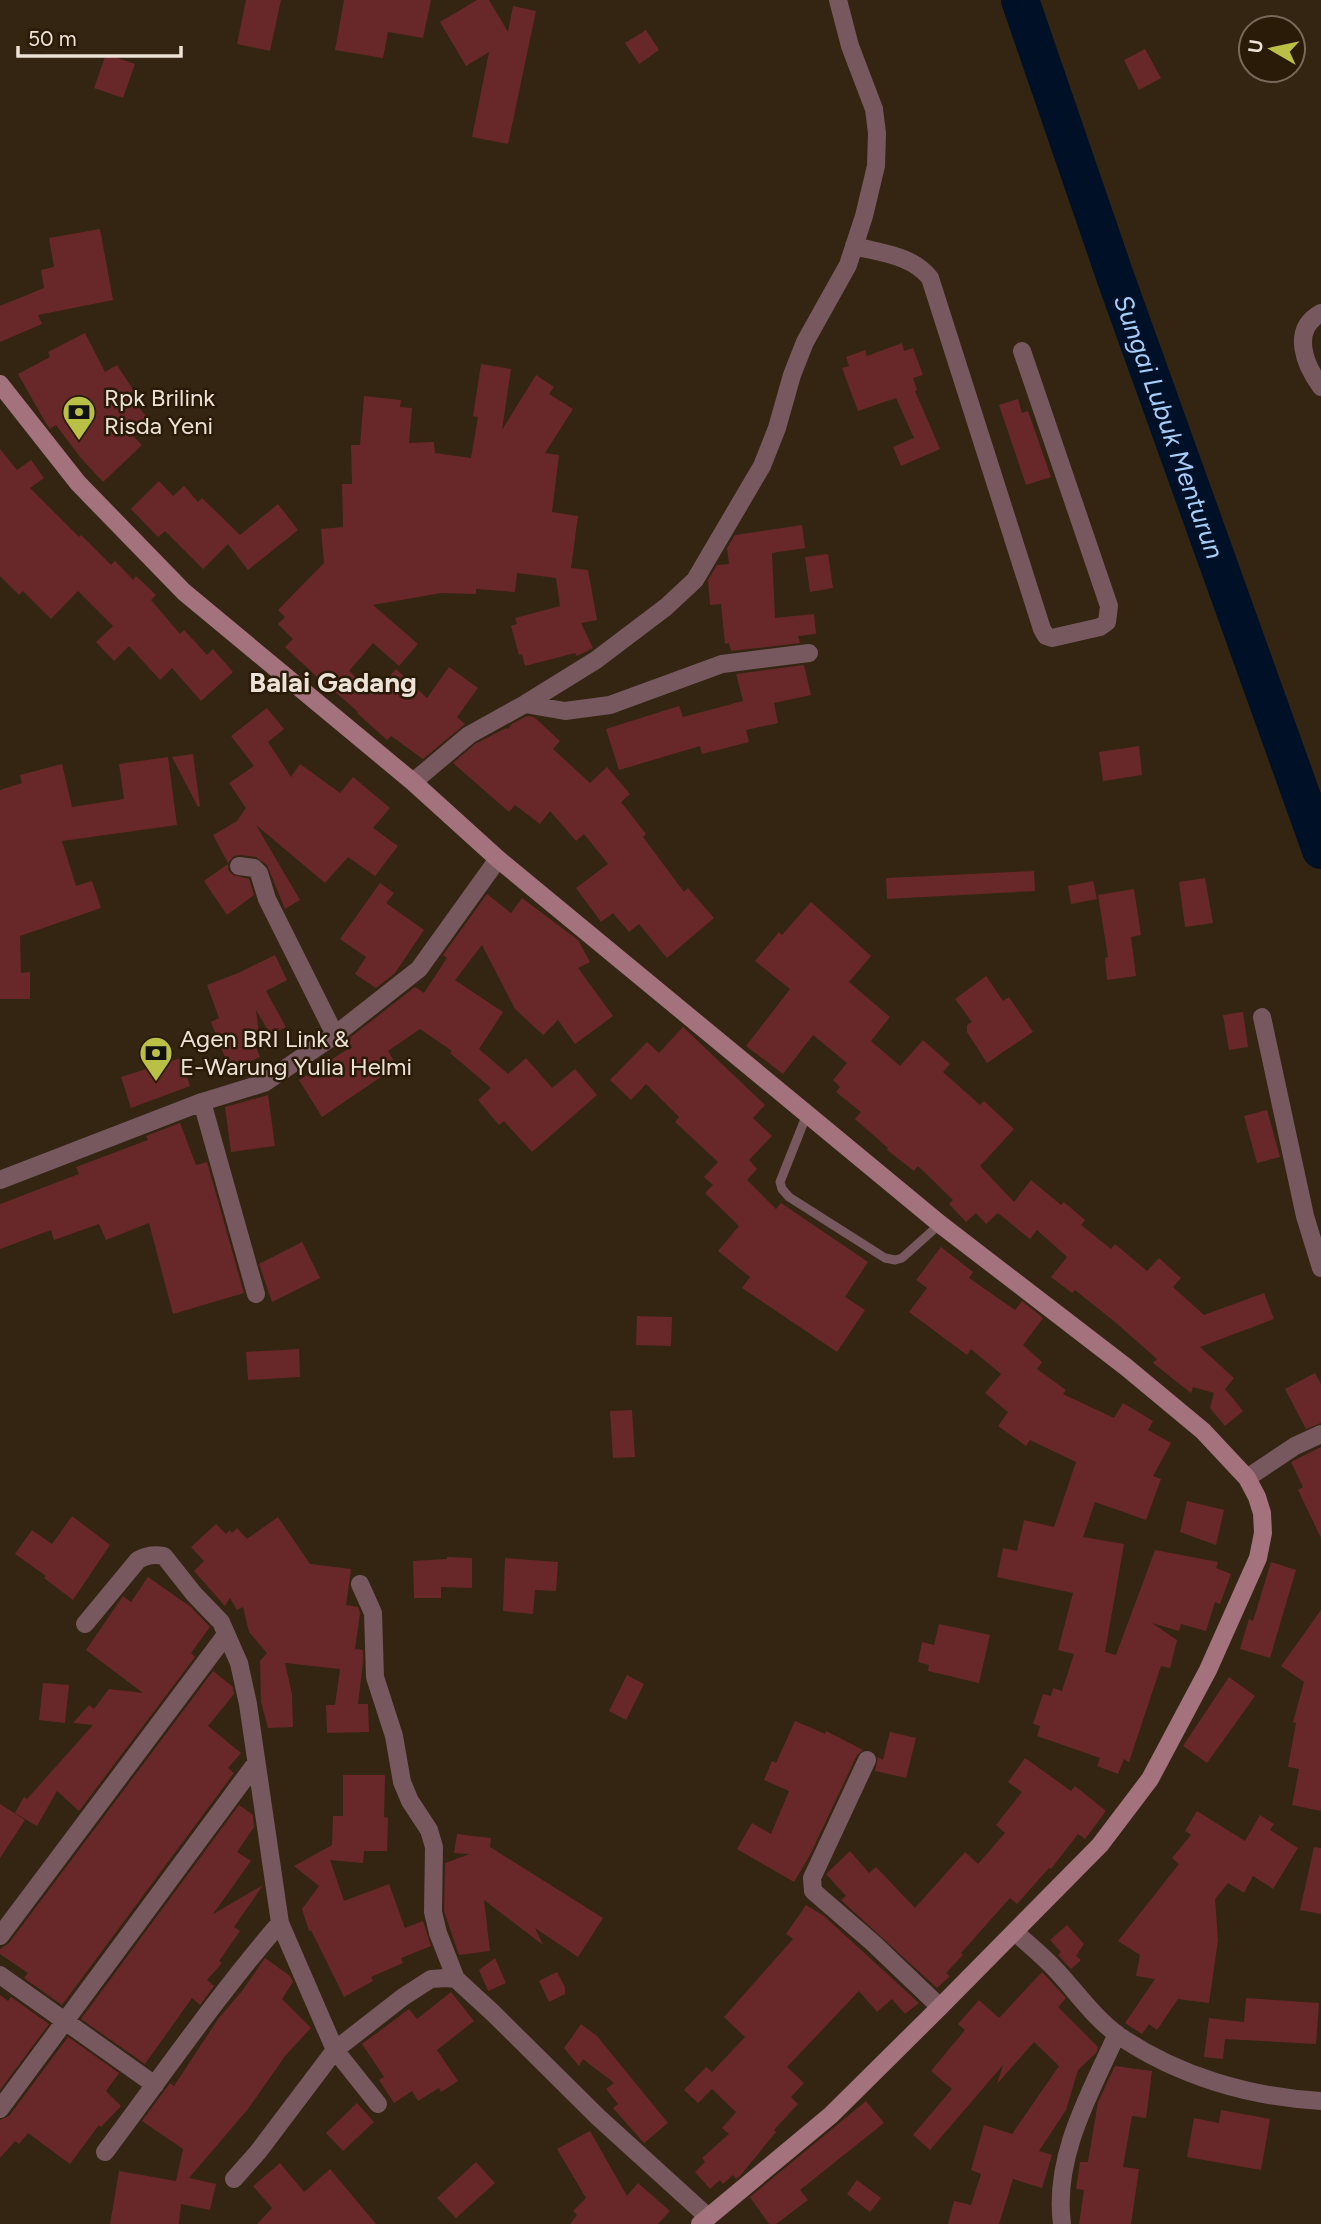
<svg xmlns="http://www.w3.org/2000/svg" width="1321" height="2224" font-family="Figtree,sans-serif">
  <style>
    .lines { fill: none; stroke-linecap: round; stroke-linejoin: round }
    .river { stroke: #001027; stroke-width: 38 }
    .building { fill: #682829 }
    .lane { stroke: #76585e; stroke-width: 9 }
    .street { stroke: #76585e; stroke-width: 18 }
    .secondary { stroke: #a3727d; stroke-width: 18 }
    .labels { text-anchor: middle; stroke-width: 5; stroke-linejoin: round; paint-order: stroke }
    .poi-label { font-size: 24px; fill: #ede2d7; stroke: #2a1a08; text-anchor: start }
    .water-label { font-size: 26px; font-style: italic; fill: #a7cef9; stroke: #2a1a08 }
    .quarter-label { font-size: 28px; font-weight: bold; fill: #ede2d7; stroke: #2a1a08 }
  </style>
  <rect width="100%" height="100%" fill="#342412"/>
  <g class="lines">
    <path class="river" id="s1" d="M 1020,0 L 1116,279 L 1321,850"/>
  </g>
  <path class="building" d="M 246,0 L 281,0 L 270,51 L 237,44 Z
    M 344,0 L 431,0 L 423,38 L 388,32 L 383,58 L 335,50 Z
    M 477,0 L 489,0 L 508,32 L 513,6 L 536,11 L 508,144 L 472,137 L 489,52 L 466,66 L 440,22 Z
    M 646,30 L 659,50 L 639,64 L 625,43 Z
    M 1145,49 L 1161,78 L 1139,90 L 1124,60 Z
    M 106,54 L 135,64 L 123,98 L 94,88 Z
    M 100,229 L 113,300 L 38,315 L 42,324 L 0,342 L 0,306 L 44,288 L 41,270 L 54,267 L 49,238 Z
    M 85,333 L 105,372 L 117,365 L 134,391 L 127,395 L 150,420 L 133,436 L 142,445 L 103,482 L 80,457 L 56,425 L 50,429 L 47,425 L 18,374 L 50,357 L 48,352 Z
    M 902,343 L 904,351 L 913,348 L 923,375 L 913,378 L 917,390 L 915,391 L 940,449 L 901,466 L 893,447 L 914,438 L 896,398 L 858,411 L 842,368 L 849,366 L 846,357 L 865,350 L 867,356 Z
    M 481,364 L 511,369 L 502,430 L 536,375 L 554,387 L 549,394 L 573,409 L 545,453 L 559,455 L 552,512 L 578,516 L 571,568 L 588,570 L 597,620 L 581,623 L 593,648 L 577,656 L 575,653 L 525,666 L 522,654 L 519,655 L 511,626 L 517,624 L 515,618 L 560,606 L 556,578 L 517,573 L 515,592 L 476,589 L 476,594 L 441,593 L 373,605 L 418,644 L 399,666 L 373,643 L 349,671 L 374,694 L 396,669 L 427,698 L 449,667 L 478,688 L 457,717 L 465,724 L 423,759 L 391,736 L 387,740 L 357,713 L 358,712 L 332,689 L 331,690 L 285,647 L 293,639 L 278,624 L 285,617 L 278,610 L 324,563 L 321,529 L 343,527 L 342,484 L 352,484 L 351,445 L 360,445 L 364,396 L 401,400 L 400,407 L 412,408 L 409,443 L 434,442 L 435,453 L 471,458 L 478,417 L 473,416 Z
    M 1018,399 L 1022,413 L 1028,411 L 1051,477 L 1026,485 L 999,405 Z
    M 0,449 L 17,470 L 31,460 L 44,478 L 30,488 L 79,537 L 81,535 L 111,565 L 115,561 L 133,580 L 136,576 L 156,595 L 151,600 L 180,634 L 184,630 L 207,655 L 213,649 L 233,672 L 201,701 L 172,668 L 160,680 L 129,646 L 114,661 L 96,642 L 113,626 L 78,591 L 51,619 L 23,591 L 19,595 L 0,576 Z
    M 159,481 L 173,496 L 184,486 L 198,502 L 202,498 L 240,535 L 278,504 L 298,530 L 248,570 L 228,544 L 203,569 L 165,531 L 158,537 L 131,509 Z
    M 802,525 L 805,548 L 772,553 L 775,618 L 814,614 L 816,634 L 798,636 L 800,643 L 731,651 L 729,643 L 725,644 L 721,604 L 710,605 L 708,580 L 717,565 L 729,564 L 727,548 L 735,535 Z
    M 828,554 L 833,588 L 810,592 L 805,557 Z
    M 804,665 L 811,695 L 774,703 L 778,723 L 746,730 L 749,742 L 702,754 L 700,746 L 619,770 L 606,729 L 679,706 L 683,717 L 743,701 L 736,674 Z
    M 267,708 L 284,729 L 268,742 L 291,777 L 300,764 L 340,793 L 353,777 L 390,808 L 373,828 L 398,846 L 375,876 L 348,857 L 325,883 L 256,825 L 300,900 L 285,909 L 267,865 L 256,857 L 241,855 L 234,856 L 228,863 L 213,835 L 237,821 L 246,808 L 229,783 L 254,766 L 231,736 Z
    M 527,716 L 534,717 L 560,741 L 553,749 L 590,783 L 607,767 L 630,794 L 621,802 L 646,834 L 643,837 L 684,892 L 688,888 L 714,918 L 667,958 L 639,924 L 629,932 L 613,913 L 601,922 L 576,888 L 608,864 L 584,834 L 576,841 L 550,811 L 540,824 L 515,805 L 509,812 L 453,763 L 475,744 L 506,728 L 508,729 L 512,724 Z
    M 1139,746 L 1142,775 L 1103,781 L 1099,752 Z
    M 193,754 L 200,806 L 198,807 L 172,757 Z
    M 168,757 L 177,825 L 62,841 L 76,886 L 92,881 L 101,908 L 20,936 L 21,973 L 30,972 L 30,999 L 0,999 L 0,790 L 22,783 L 20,775 L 62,764 L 72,807 L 124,799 L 119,764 Z
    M 228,864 L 228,870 L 233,875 L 249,879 L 254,895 L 227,915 L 204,881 Z
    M 1034,871 L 1035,891 L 887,899 L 886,878 Z
    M 1205,878 L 1213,923 L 1185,927 L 1179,882 Z
    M 1093,881 L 1097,899 L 1071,904 L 1068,886 Z
    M 380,883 L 394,893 L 386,903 L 424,930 L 395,973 L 376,988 L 355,974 L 366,957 L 340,939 Z
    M 1134,889 L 1141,935 L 1131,937 L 1136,976 L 1107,980 L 1105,958 L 1108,957 L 1098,895 Z
    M 487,894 L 511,913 L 522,898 L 578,940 L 590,962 L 578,968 L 613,1016 L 575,1044 L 558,1020 L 543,1035 L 515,1009 L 482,945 L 455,980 L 503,1012 L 479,1049 L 508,1074 L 526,1058 L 552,1088 L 575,1069 L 597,1095 L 532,1152 L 504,1121 L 499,1125 L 478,1100 L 491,1088 L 450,1053 L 452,1051 L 420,1029 L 388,1051 L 397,1066 L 322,1117 L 299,1080 L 351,1047 L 347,1040 L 415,987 L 424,993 L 447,958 L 443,955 Z
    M 811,902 L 871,956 L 849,982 L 890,1017 L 871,1041 L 900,1066 L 923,1040 L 950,1064 L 943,1072 L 980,1105 L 984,1101 L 1014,1129 L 980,1166 L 1014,1202 L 1031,1180 L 1061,1205 L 1064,1202 L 1085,1220 L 1081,1225 L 1111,1249 L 1115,1244 L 1147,1271 L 1159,1258 L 1181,1278 L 1173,1287 L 1204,1315 L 1264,1293 L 1274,1319 L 1200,1347 L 1234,1378 L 1225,1389 L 1243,1411 L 1225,1426 L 1210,1408 L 1214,1393 L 1193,1387 L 1191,1393 L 1153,1363 L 1157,1359 L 1115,1322 L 1075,1290 L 1072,1293 L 1051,1277 L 1067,1257 L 1037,1230 L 1030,1239 L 998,1213 L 986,1224 L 976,1213 L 966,1222 L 949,1204 L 953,1200 L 918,1166 L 914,1171 L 887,1150 L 888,1148 L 855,1119 L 861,1112 L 836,1092 L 840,1087 L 833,1080 L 847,1063 L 813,1035 L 783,1074 L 746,1046 L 790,989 L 755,961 L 779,932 L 782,935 Z
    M 275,955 L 287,980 L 266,991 L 286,1027 L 271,1035 L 256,1010 L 260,1042 L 255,1045 L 260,1057 L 230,1070 L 211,1022 L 219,1018 L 207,985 L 238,973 Z
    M 986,976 L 1003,1001 L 1009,997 L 1033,1032 L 987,1063 L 967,1032 L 967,1025 L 972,1022 L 955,999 Z
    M 1243,1012 L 1248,1047 L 1229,1050 L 1223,1015 Z
    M 683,1027 L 765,1105 L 753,1118 L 772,1136 L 749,1160 L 757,1169 L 747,1180 L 776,1209 L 781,1203 L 868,1262 L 845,1297 L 865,1310 L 837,1352 L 742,1288 L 750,1277 L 718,1251 L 739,1226 L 705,1193 L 713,1185 L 704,1177 L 718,1162 L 675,1122 L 679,1117 L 646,1084 L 631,1100 L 610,1080 L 647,1042 L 659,1053 Z
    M 181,1058 L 190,1086 L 131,1108 L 121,1077 Z
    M 268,1095 L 275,1146 L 231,1152 L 225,1107 Z
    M 1267,1110 L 1280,1157 L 1257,1163 L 1244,1116 Z
    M 180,1123 L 196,1165 L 207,1162 L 244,1293 L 173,1314 L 149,1223 L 106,1240 L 99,1224 L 54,1240 L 51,1230 L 0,1249 L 0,1204 L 79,1174 L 76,1167 L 148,1140 L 146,1136 Z
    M 302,1242 L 320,1278 L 272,1302 L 259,1264 Z
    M 941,1247 L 973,1272 L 969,1278 L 1015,1310 L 1022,1301 L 1043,1318 L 1023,1345 L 1042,1362 L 1037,1369 L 1066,1390 L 1063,1394 L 1114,1418 L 1123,1403 L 1153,1421 L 1148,1430 L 1171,1443 L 1153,1476 L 1161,1479 L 1146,1520 L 1095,1502 L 1083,1537 L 1124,1544 L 1105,1652 L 1116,1655 L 1155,1550 L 1218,1562 L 1216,1568 L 1231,1574 L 1220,1604 L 1215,1602 L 1206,1631 L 1181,1624 L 1179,1631 L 1152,1623 L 1177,1640 L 1170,1668 L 1161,1666 L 1129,1762 L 1124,1759 L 1118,1774 L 1097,1766 L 1100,1758 L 1037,1736 L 1040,1726 L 1033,1724 L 1043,1694 L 1051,1696 L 1053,1688 L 1062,1691 L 1074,1654 L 1058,1650 L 1073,1593 L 997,1577 L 1003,1548 L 1017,1551 L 1024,1520 L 1054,1527 L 1076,1462 L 1030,1440 L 1026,1446 L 998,1426 L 1008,1412 L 985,1393 L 1001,1374 L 971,1349 L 967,1355 L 909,1312 L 927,1288 L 916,1280 Z
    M 637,1316 L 672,1317 L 671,1346 L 636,1345 Z
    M 299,1349 L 300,1377 L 248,1380 L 246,1352 Z
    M 1315,1373 L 1321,1384 L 1321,1423 L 1306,1429 L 1285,1389 Z
    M 632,1410 L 635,1457 L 613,1458 L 610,1411 Z
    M 1321,1447 L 1321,1538 L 1298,1490 L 1303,1487 L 1291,1462 Z
    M 1187,1501 L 1224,1510 L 1216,1545 L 1180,1532 Z
    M 72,1516 L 110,1545 L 73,1600 L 44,1578 L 46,1576 L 15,1554 L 32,1530 L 52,1544 Z
    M 278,1517 L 310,1564 L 351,1569 L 346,1605 L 358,1607 L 360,1613 L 355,1649 L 363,1650 L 363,1662 L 358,1704 L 368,1704 L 369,1732 L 327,1733 L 326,1705 L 335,1705 L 340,1669 L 285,1663 L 292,1694 L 293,1727 L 268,1728 L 261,1702 L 260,1661 L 267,1653 L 249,1632 L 243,1607 L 237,1610 L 230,1598 L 225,1606 L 194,1571 L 204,1561 L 191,1547 L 216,1524 L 226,1534 L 230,1530 L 232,1533 L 237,1528 L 247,1539 Z
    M 447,1557 L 472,1558 L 472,1588 L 441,1587 L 441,1598 L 414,1598 L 413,1561 L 447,1559 Z
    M 505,1558 L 558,1562 L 556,1591 L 535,1590 L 533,1614 L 503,1611 Z
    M 1271,1562 L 1296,1570 L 1270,1658 L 1240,1649 L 1249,1619 L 1253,1621 Z
    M 148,1577 L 191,1607 L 210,1627 L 191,1653 L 195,1657 L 79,1811 L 57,1791 L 37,1826 L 15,1813 L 24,1797 L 27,1799 L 93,1725 L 73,1723 L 89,1705 L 94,1709 L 109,1689 L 143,1693 L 86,1650 L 123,1596 L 131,1602 Z
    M 1321,1610 L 1321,1811 L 1292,1805 L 1299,1769 L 1288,1767 L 1296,1723 L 1293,1722 L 1304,1682 L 1281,1666 Z
    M 939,1624 L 990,1635 L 979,1683 L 928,1671 L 929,1665 L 918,1662 L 922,1642 L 934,1645 Z
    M 213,1671 L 233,1687 L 234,1694 L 208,1726 L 241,1753 L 228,1768 L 234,1773 L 62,2005 L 24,1978 L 28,1973 L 0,1954 L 0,1949 L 9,1943 Z
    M 627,1675 L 644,1684 L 626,1720 L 609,1711 Z
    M 1229,1677 L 1255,1696 L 1207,1763 L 1183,1746 Z
    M 43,1683 L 69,1685 L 65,1723 L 39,1720 Z
    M 795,1721 L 825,1734 L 826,1731 L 863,1750 L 857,1755 L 810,1855 L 794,1882 L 737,1849 L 752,1823 L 771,1834 L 789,1791 L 764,1780 L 772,1761 L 776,1763 Z
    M 890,1732 L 916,1738 L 906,1778 L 875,1771 L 878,1757 L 883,1760 Z
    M 1025,1758 L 1071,1791 L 1075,1786 L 1106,1811 L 1085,1839 L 1078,1834 L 1051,1869 L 1049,1868 L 1017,1904 L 1010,1898 L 961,1953 L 963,1955 L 946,1973 L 950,1976 L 937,1988 L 841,1900 L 846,1896 L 826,1874 L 850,1851 L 869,1873 L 876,1867 L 915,1908 L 965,1852 L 978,1864 L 1005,1833 L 996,1825 L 1022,1792 L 1008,1782 Z
    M 343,1775 L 385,1775 L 384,1817 L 388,1818 L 387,1851 L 364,1851 L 363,1863 L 330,1860 L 344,1901 L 389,1884 L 405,1928 L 423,1921 L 431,1946 L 401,1958 L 403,1963 L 371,1977 L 373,1981 L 344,1997 L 311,1930 L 309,1931 L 302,1909 L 319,1886 L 294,1866 L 332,1845 L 333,1816 L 343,1816 Z
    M 0,1804 L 25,1820 L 0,1858 Z
    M 239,1805 L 253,1815 L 254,1827 L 237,1852 L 251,1861 L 213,1914 L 263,1885 L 234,1927 L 240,1931 L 219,1961 L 222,1963 L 207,1980 L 214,1986 L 200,2005 L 192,1998 L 145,2064 L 81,2019 Z
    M 1197,1811 L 1245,1841 L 1260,1815 L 1274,1824 L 1270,1830 L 1298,1848 L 1273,1889 L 1253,1876 L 1244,1893 L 1228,1883 L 1215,1899 L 1218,1940 L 1209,2003 L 1178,1999 L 1157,2030 L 1149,2024 L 1142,2034 L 1125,2023 L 1155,1979 L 1136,1976 L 1140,1955 L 1118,1941 L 1179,1864 L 1172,1858 L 1191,1835 L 1185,1831 Z
    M 457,1834 L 491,1838 L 490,1847 L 603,1918 L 578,1957 L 535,1928 L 543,1945 L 484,1900 L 490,1951 L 459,1955 L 444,1911 L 445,1863 L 470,1854 L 454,1853 Z
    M 1314,1847 L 1321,1848 L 1321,1914 L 1300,1910 Z
    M 806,1905 L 824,1916 L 919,2003 L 905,2014 L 892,1999 L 877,2012 L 859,1991 L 787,2067 L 804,2083 L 791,2097 L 798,2104 L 774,2130 L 776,2132 L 740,2176 L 736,2179 L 733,2175 L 723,2184 L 720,2180 L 710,2189 L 695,2172 L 705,2162 L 702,2158 L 729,2134 L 722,2128 L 736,2112 L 712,2089 L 698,2103 L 684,2090 L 706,2067 L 712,2072 L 745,2037 L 724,2017 L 793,1939 L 786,1934 Z
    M 1067,1925 L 1084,1944 L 1076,1956 L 1081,1960 L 1071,1969 L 1058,1955 L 1061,1952 L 1050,1940 Z
    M 265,1958 L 290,1976 L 293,1982 L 282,1999 L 311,2028 L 285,2056 L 248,2109 L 189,2178 L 216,2184 L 210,2210 L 181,2204 L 179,2224 L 110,2224 L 119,2171 L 176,2181 L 183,2149 L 142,2121 L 170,2083 L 174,2086 L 218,2019 L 242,1991 Z
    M 495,1958 L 506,1983 L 488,1991 L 479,1970 Z
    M 557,1972 L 565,1987 L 565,1994 L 549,2002 L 539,1981 Z
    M 1042,1972 L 1066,1998 L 1058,2007 L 1098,2047 L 1096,2053 L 1078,2070 L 1066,2110 L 1039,2151 L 1052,2155 L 1042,2188 L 1013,2179 L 999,2224 L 948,2224 L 954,2201 L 971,2205 L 981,2174 L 971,2170 L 984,2125 L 1012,2134 L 1059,2066 L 1034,2042 L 997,2084 L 1003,2065 L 930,2150 L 913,2135 L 952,2089 L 931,2071 L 965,2030 L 958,2024 L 979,2000 L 999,2018 Z
    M 451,1992 L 474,2021 L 437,2050 L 458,2081 L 441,2092 L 439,2088 L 418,2101 L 412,2091 L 394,2103 L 379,2080 L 384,2077 L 362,2044 L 409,2009 L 417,2019 Z
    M 0,1995 L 8,2001 L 11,1997 L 49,2024 L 0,2090 Z
    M 1246,1998 L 1319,2003 L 1316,2044 L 1225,2039 L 1223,2059 L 1204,2057 L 1209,2018 L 1244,2022 Z
    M 581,2024 L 597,2036 L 668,2123 L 644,2143 L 613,2108 L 618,2104 L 606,2089 L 614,2083 L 583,2059 L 579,2066 L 564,2048 Z
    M 68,2037 L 119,2073 L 106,2091 L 121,2106 L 101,2127 L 99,2125 L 70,2164 L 28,2133 L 19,2144 L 15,2141 L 0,2158 L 0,2120 L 9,2116 Z
    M 1115,2066 L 1152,2071 L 1146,2118 L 1132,2116 L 1123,2167 L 1139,2169 L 1131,2224 L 1079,2224 L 1084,2190 L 1076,2189 L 1080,2162 L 1088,2162 L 1098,2102 Z
    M 866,2101 L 884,2123 L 800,2190 L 808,2200 L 776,2224 L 769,2224 L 750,2197 Z
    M 357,2103 L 374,2122 L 343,2151 L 326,2133 Z
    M 1221,2110 L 1270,2119 L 1261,2170 L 1187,2157 L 1194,2118 L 1219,2123 Z
    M 590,2131 L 627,2196 L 638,2183 L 670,2211 L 658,2224 L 570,2224 L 577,2215 L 573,2211 L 586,2198 L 557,2149 Z
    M 476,2162 L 495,2183 L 456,2218 L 437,2198 Z
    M 280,2163 L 304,2192 L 330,2169 L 376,2224 L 257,2224 L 272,2208 L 253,2186 Z
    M 857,2180 L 881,2198 L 870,2212 L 847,2194 Z"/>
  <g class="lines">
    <path class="lane" d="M 807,1114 L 780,1182 L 782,1189 L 789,1197 L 885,1258 L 895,1260 L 902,1258 L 940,1224"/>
    <path class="street" d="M 854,246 C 881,253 912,255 930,278 L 1042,629 L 1046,636 L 1052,638 L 1100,627 L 1107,622 L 1109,606 L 1022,351
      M 1321,313 C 1290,330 1305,365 1321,387
      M 525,704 L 565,711 L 610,705 L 722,664 L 809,653
      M 413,782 L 469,735 L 525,704 L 596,660 L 666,607 L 695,580 L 762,466 L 777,428 L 792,375 L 805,342 L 848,265 L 864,216 L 876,166 L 877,133 L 874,109 L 850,46 L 838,0
      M 239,866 L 254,868 L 259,873 L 267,899 L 335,1035
      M 1262,1017 L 1305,1216 L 1321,1268
      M 202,1102 L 256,1294
      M 0,1180 L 202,1102 L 264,1083 L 335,1035 L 419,969 L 498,859
      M 1247,1478 L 1295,1446 L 1321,1434
      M 360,1584 L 373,1613 L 375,1677 L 394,1736 L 402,1782 L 410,1801 L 429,1830 L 434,1847 L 433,1912 L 438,1933 L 456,1979
      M 85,1624 L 138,1560 C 147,1555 154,1554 164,1556 L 194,1594 L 221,1622 L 239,1663 L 248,1704 L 280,1923 L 335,2050 L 378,2104
      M 867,1760 L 812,1878 L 813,1891 L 873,1943 L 940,2007
      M 1015,1932 C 1028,1944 1043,1956 1055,1969 C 1076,1991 1093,2017 1118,2035 C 1177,2076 1250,2097 1321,2101
      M 0,1936 L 225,1636
      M 0,1975 L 155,2085
      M 0,2109 L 256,1763
      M 105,2152 C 162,2076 217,1996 280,1923
      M 234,2179 L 258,2152 L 335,2050 L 403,1997 L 431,1979 L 446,1978 L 456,1979 L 493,2013 L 598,2117 L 708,2217
      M 1062,2224 C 1053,2157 1090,2093 1117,2034"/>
    <path class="secondary" d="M 0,384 L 78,483 L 184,592 L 413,782 L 498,859 L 807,1114 L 940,1224 L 1126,1367 L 1203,1431 L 1247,1478 L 1257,1497 L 1262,1513 L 1263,1533 L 1258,1558 L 1208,1670 L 1150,1779 L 1100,1845 L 940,2007 L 831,2115 L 700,2224"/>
  </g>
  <defs>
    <symbol id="bank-pin" viewBox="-11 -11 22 30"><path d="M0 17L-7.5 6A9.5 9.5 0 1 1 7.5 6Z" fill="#bac045" stroke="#2a1a08"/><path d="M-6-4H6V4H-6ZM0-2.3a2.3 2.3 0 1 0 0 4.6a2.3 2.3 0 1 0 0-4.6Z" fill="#111"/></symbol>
  </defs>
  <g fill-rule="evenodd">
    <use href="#bank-pin" x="60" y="393" width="38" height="52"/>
    <use href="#bank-pin" x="137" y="1034" width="38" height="52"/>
  </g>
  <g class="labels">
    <g class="poi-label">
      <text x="104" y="406">Rpk Brilink<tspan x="104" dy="28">Risda Yeni</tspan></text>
      <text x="180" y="1047">Agen BRI Link &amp;<tspan x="180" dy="28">E-Warung Yulia Helmi</tspan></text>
    </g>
    <g class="water-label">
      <text dy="9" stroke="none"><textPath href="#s1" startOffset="452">Sungai Lubuk Menturun</textPath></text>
    </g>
    <g class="quarter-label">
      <text x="333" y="692">Balai Gadang</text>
    </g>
  </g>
  <g transform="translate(1272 49) rotate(279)"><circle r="33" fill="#2a1a08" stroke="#786a5b" stroke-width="2"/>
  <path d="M0-5L12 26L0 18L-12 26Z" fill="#bac045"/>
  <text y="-10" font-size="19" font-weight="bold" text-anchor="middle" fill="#ede2d7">U</text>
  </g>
  <path d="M18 46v10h163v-10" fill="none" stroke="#ede2d7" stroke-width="3.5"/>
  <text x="28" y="46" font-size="21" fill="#ede2d7" stroke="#2a1a08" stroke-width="5" paint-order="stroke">50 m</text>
</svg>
